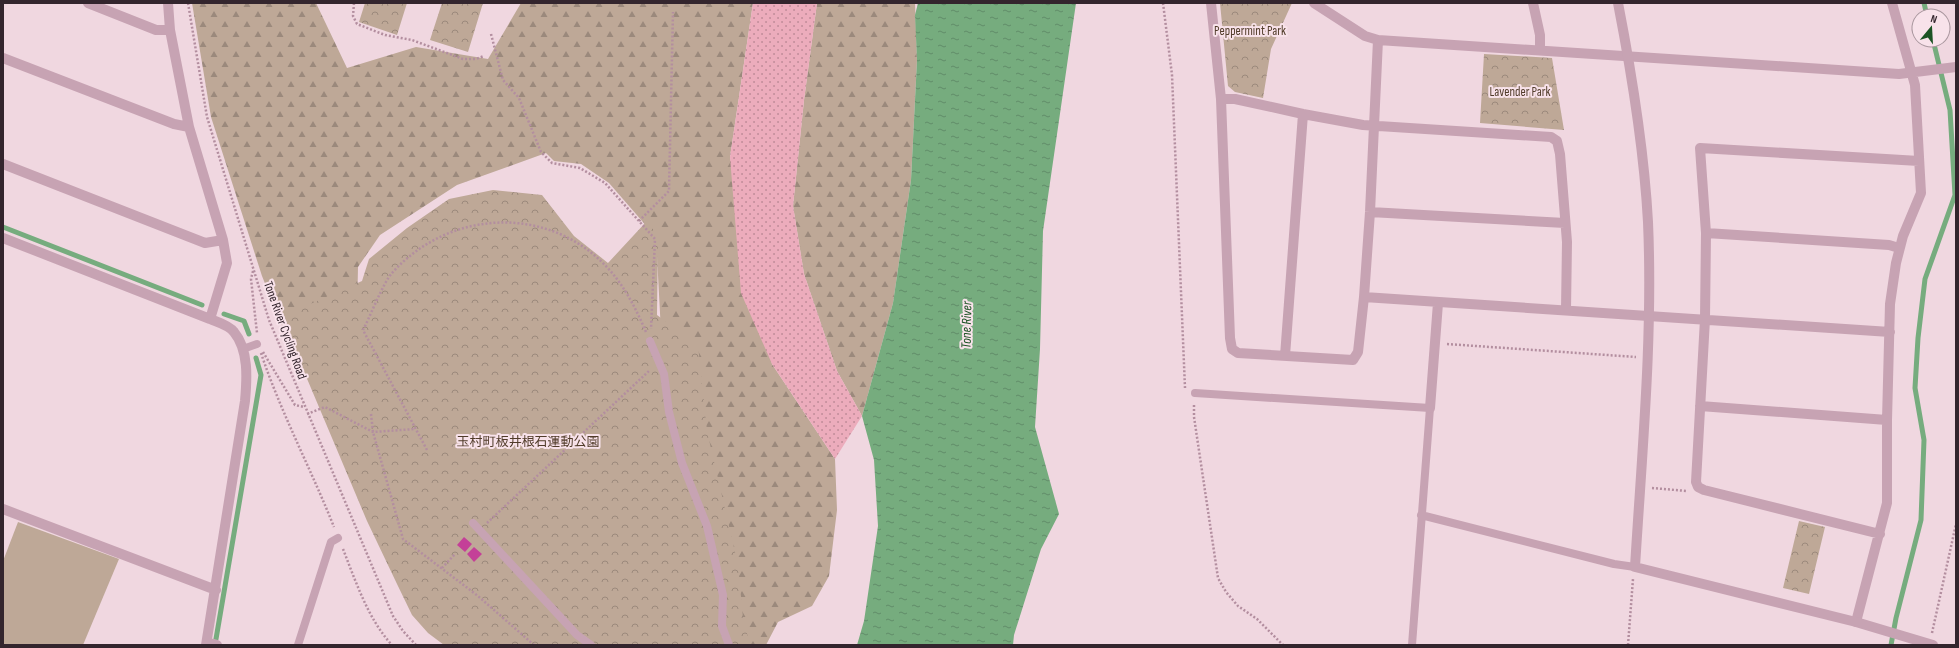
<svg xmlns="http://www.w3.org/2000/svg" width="1959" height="648" font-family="'Sofia Sans Condensed','Noto Sans JP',sans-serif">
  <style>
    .grass { fill: #bea897 }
    .forest { fill: url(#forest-firs) }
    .sand { fill: url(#sand-dots) }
    .park { fill: url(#park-crowns) }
    .water { fill: url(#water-ripples) }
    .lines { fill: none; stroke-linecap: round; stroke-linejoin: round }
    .stream { stroke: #76ac7e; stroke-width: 5 }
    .building { fill: #c44098 }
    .path { stroke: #b38e9f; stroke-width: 2.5; stroke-dasharray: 2 2; stroke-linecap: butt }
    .service { stroke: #c7a3b3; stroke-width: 8 }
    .minor { stroke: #c7a3b3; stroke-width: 10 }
    .tertiary { stroke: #c7a3b3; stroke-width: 10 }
    .labels { text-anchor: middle; stroke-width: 4; stroke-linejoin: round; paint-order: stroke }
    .park-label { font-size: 13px; fill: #503b29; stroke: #f8e2ea }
    .street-label { font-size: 13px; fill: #33252d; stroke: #f8e2ea }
    .water-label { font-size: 14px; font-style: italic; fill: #1c5324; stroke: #f8e2ea }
  </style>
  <defs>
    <pattern id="forest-firs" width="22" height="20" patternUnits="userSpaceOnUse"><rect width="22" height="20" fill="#bea897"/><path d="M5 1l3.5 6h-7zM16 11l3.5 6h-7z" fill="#9b897c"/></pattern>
    <pattern id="sand-dots" width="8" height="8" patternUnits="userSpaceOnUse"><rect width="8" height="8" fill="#ecacbc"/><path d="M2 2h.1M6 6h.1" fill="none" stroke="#c08c99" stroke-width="1.8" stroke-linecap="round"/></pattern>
    <pattern id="park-crowns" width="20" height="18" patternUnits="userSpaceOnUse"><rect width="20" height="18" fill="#bea897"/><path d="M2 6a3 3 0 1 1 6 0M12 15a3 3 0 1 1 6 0" fill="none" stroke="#9b897c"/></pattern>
    <pattern id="water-ripples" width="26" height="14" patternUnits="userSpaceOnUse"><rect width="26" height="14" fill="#76ac7e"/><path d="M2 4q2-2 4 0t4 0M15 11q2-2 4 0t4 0" fill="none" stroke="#618c68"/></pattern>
  </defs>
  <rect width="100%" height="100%" fill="#f0d7e0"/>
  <path class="grass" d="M 18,522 L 119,559 L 83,645 L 3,645 L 3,561 Z"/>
  <path class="forest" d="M 192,3 L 316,3 L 347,68 L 416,47 L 488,59 L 521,3 L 753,3 L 730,157 L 772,364 L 835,459 L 837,510 L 829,576 L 812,606 L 778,622 L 766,645 L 703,645 L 661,332 L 656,237 L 609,183 L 581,164 L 554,161 L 546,153 L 457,185 L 380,235 L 358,267 L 357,316 L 310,345 L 282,326 L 262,276 L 211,117 Z
    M 817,3 L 915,3 L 917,60 L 911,180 L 893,303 L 862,416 L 837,371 L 804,274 L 793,206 L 804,100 Z"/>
  <path class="sand" d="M 753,3 L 817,3 L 804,100 L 793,206 L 804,274 L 837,371 L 862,416 L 835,459 L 772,364 L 741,293 L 730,157 Z"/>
  <path class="park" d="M 365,3 L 407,3 L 397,35 L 359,22 Z
    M 442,3 L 483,3 L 468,52 L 430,40 Z
    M 1220,3 L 1292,3 L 1271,49 L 1263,98 L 1235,92 L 1228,86 Z
    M 1484,54 L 1552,58 L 1564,130 L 1480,123 Z
    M 493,190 L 542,195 L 574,236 L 608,263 L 646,222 L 658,234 L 657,315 L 698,345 L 707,431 L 738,565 L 743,618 L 750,645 L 444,645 L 428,633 L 412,615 L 397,584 L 367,521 L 281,317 L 362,281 L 369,259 L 407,228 L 449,199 Z
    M 1799,521 L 1825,527 L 1809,594 L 1783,588 Z"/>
  <path class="water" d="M 918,3 L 1076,3 L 1043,231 L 1040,349 L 1035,427 L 1059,514 L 1041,549 L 1014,635 L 1013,645 L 857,645 L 864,621 L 878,526 L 874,460 L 862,416 L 893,303 L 911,180 L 917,60 L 915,15 Z"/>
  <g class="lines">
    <path class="stream" d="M 1924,3 L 1927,16
      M 3,227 L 202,305
      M 224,314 L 244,321 L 249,334
      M 216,639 L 261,375 L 256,358
      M 1891,645 L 1896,618 L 1921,520 L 1924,440 L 1915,388 L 1918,338 L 1925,279 L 1955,195 L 1950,110 L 1933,40"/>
  </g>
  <path class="building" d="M 464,537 L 472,544 L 465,552 L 457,545 Z
    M 474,547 L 482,554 L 474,562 L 467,554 Z"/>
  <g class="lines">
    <path class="path" d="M 188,3 L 207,117 L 269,320 L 393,616 L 403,631 L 416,645
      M 354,3 L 353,16 L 357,24 L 385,35 L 412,40 L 463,59 L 476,59 L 484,56
      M 1163,3 L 1172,75 L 1185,388
      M 491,34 L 503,80 L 519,98 L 541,152 L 552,163 L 580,168 L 605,183 L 655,239 L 651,329
      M 639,221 L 669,191 L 673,12
      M 253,271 L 251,279 L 257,333
      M 1447,344 L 1636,357
      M 263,352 L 295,405 L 304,407
      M 261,353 C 281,413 311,469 334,527
      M 1194,405 L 1194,417 L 1218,578 L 1226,592 L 1238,606 L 1257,619 L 1283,645
      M 307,414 L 325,407 L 373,432 L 415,429
      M 371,414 L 373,432 L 403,539 L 478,596 L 534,645
      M 427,450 L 363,330 C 370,317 383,283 392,273 C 451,207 555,204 613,274 C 627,291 637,311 646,332
      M 1652,488 L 1687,491
      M 487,523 L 650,370
      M 343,549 C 356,582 368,619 392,645
      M 442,568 L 455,554
      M 1932,633 L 1956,524
      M 1628,645 L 1633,579"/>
    <path class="service" d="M 650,341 L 664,374 L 669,412 L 682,463 L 707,526 L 723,595 L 722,626 L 729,645
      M 243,349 L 257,344
      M 1195,393 L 1430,408 L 1412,645
      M 1421,515 L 1614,564 L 1635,567
      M 473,523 L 577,635 L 591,645
      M 298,645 L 331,542 L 338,538"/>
    <path class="minor" d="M 88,3 L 156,30 L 170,30
      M 168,3 L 170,30 L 189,127 L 223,240 L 227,263 L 210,319
      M 1211,3 L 1221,99 L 1230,338 L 1232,349 L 1238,353 L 1353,360 L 1358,352 L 1364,297 L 1370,212 L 1378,40
      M 1314,3 L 1365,36 L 1378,40 L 1899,74 L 1956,67
      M 1533,3 L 1540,35 L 1540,50
      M 3,58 L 174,124 L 189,127
      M 1221,99 L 1235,99 L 1303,114 L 1363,125 L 1551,137 L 1557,141 L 1560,154 L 1567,242 L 1566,310
      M 3,164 L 205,243 L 223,240
      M 1370,212 L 1565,223
      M 1706,233 L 1889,245 L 1899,248
      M 3,238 L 210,319 C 217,322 229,325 234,332 C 249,350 247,379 245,401 L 206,645
      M 1364,297 L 1890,332
      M 1285,356 L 1303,114
      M 1700,406 L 1887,420
      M 1430,408 L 1438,303
      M 3,509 L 216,590
      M 1880,534 L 1704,490 L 1698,487 L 1696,482 L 1705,319 L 1706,233 L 1700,148 L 1919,161
      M 1856,622 L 1887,503 L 1887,420 L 1890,304 L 1896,263 L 1903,236 L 1921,193 L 1915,85 L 1892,3
      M 207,642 L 217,645"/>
    <path class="tertiary" d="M 1618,3 C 1632,75 1644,148 1648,222 C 1653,337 1642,452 1635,567 L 1856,622 L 1933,645"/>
  </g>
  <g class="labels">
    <g class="park-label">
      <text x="1250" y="35">Peppermint Park</text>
      <text x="1520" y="96">Lavender Park</text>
      <text x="528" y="446">玉村町板井根石運動公園</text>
    </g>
    <g class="street-label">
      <text transform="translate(286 330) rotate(70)" y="5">Tone River Cycling Road</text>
    </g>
    <g class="water-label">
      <text transform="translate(966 325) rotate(-89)" y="5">Tone River</text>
    </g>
  </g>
  <rect width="1959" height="648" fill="none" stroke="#33252d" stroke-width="8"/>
  <g transform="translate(1931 28) rotate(18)"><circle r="19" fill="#f8e2ea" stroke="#a9969e"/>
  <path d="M0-3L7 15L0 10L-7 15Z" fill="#1c5324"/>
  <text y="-6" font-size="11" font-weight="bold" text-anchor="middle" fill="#33252d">N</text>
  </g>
</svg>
